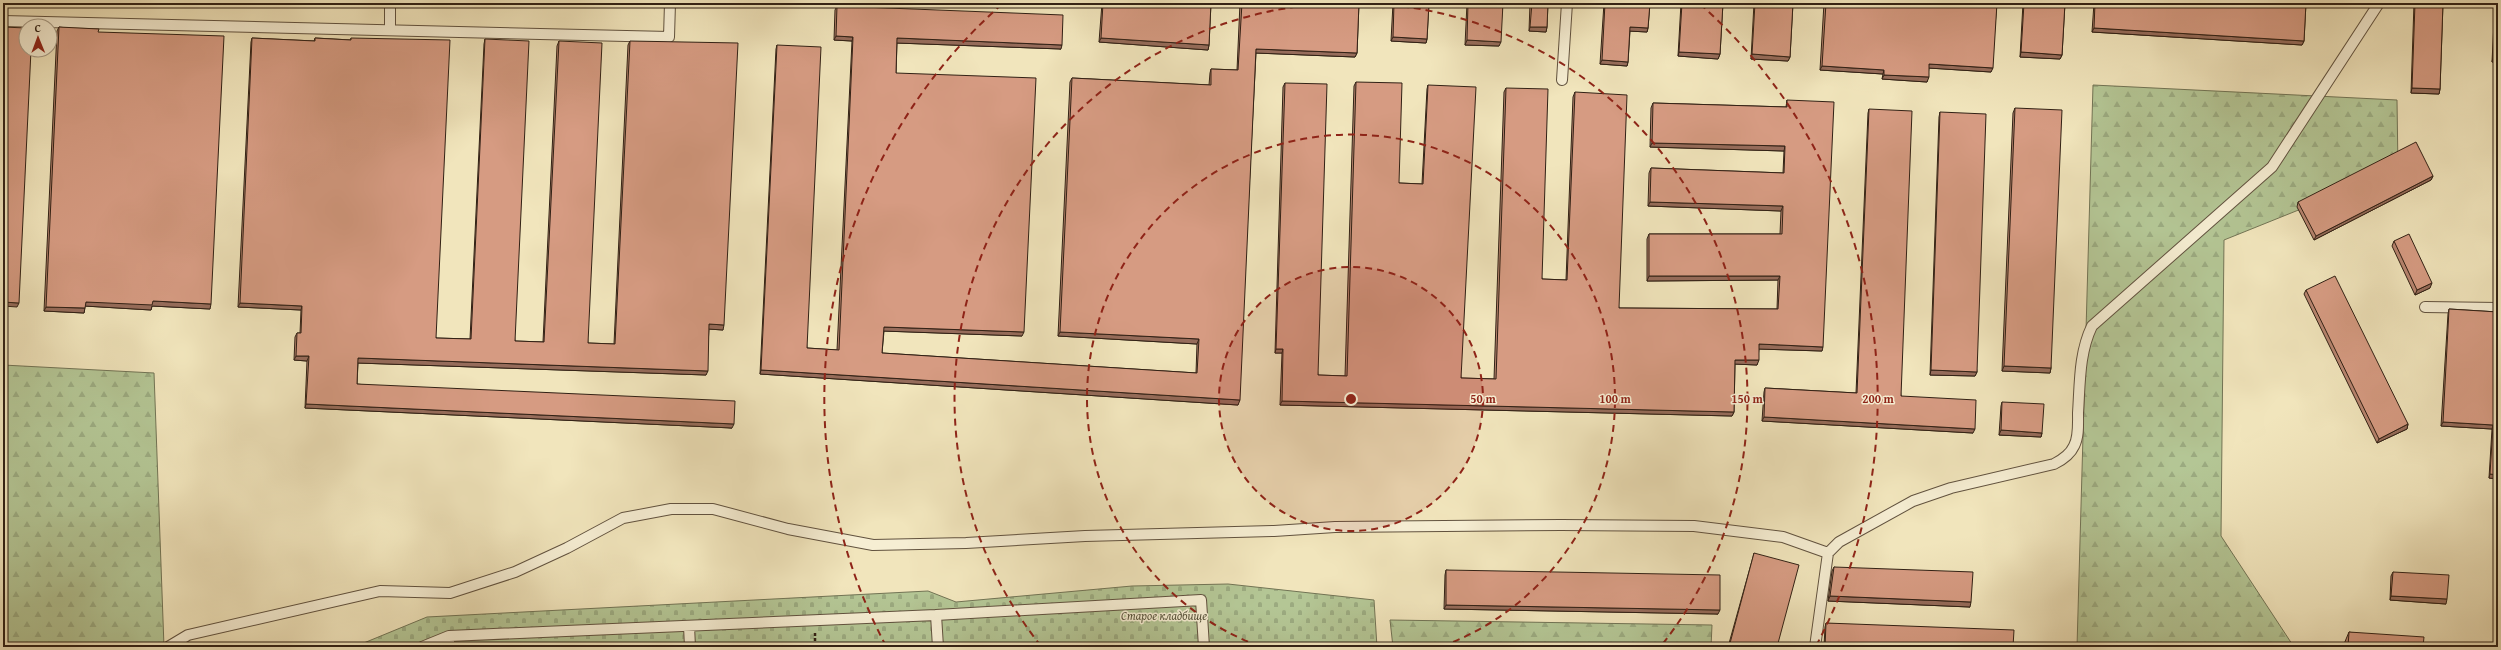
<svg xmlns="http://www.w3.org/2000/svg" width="2501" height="650" font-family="'Gentium Book Plus',serif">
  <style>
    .forest { fill: url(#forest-firs); stroke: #727455 }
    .cemetery { fill: url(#cemetery-stones); stroke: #727455 }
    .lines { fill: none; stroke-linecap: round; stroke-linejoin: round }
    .service-casing { stroke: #61523f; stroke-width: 12 }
    .path { stroke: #312115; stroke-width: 2.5; stroke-dasharray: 3 2; stroke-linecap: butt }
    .service { stroke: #f6eed3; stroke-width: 10 }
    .wall { fill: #b88570; stroke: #312115 }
    .shaded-wall { fill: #966c5b; stroke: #312115 }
    .building { fill: #d69b82; stroke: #312115 }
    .ring { fill: none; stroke: #8f2418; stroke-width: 2; stroke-dasharray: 7 5 }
    .labels { text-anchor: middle; stroke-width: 3; stroke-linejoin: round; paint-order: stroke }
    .park-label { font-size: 12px; font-style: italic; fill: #58533b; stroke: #f6eed3 }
    .centre { fill: #8f2418; stroke: #f6eed3; stroke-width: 2 }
    .ring-label { font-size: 12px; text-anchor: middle; font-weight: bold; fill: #8f2418; stroke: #f6eed3; stroke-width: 3; stroke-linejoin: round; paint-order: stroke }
  </style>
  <defs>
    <pattern id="forest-firs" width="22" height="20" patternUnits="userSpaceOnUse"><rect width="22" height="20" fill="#b4c695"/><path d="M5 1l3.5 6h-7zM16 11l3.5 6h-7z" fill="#9baa80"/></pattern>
    <pattern id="cemetery-stones" width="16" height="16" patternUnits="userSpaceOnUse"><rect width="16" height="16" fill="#b4c695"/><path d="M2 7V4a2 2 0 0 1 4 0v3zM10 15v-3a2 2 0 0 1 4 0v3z" fill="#9baa80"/></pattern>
  </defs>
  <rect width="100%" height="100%" fill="#f1e5bc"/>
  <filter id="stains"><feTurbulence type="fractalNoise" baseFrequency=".005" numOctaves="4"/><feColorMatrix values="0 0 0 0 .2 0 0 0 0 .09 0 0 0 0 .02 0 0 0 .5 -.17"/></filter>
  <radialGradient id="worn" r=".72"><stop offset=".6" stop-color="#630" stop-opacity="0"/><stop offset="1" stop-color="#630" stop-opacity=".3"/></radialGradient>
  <path class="forest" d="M 739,3 L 806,3 L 803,6 Z
    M 2093,85 L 2397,100 L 2398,170 L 2224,240 L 2221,536 L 2294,647 L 2077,647 Z
    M 3,365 L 154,373 L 164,647 L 3,647 Z
    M 1390,620 L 1712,625 L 1711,647 L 1393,647 Z"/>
  <path class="cemetery" d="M 1228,584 L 1374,600 L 1377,647 L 354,647 L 427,617 L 928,591 L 956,602 L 1132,586 Z"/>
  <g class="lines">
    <defs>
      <path id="service" d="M 3,21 L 669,37 L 670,3
        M 390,29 L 390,3
        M 1562,80 L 1567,3
        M 2425,307 L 2498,308
        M 936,615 L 1201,600 L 1204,647
        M 689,626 L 690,647
        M 449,636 L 449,647
        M 168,647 L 188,635 L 380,591 L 450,593 L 515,572 L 567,548 L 623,518 L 671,509 L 713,509 L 788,529 L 873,545 L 966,543 L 1085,536 L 1274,531 L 1335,527 L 1561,525 L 1694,526 L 1783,537 L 1828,553
        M 422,647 L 449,636 L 936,615 L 938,647
        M 1815,647 L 1828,553 L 1839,542 L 1913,501 L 1951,488 L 2054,464 C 2062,460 2070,455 2074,446 C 2079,437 2078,423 2078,413 C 2080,383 2079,353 2092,326 L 2272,167 L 2379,3"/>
    </defs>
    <use href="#service" class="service-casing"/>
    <path class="path" d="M 815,633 L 815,647"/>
    <use href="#service" class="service"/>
  </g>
  <path class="wall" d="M 1092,3 L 1211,3 L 1209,45 L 1208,50 L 1099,42 L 1102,3 Z
    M 1240,3 L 1359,3 L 1357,53 L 1355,57 L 1256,53 L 1238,405 L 760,374 L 776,49 L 777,45 L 807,348 L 837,350 L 852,41 L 834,40 L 835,10 L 837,6 L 1061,49 L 897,43 L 896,73 L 1022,336 L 884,331 L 882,353 L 1196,373 L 1197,344 L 1058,336 L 1070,82 L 1072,78 L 1209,85 L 1210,73 L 1211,69 L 1237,70 Z
    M 1393,3 L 1429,3 L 1427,39 L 1426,43 L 1391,41 Z
    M 1467,3 L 1503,3 L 1499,46 L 1465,45 Z
    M 1530,3 L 1548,3 L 1547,27 L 1546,32 L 1529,31 Z
    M 1604,3 L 1650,3 L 1648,28 L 1647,32 L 1630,31 L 1628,62 L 1627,66 L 1600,64 Z
    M 1681,3 L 1723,3 L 1720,54 L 1718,59 L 1678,56 Z
    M 1754,3 L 1793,3 L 1790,57 L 1788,61 L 1751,59 Z
    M 1824,3 L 1997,3 L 1991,72 L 1929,68 L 1927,82 L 1882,79 L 1883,74 L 1820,70 Z
    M 2023,3 L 2065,3 L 2062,55 L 2060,59 L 2020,57 Z
    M 2094,3 L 2306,3 L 2304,41 L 2302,45 L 2092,32 Z
    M 2414,3 L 2443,3 L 2440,89 L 2439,94 L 2411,93 Z
    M 2495,3 L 2498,3 L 2498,62 L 2492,62 Z
    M 59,27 L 98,32 L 210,309 L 152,306 L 151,310 L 85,306 L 84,313 L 44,311 L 57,31 Z
    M 252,38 L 314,41 L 315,38 L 351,40 L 351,38 L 436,338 L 470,339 L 484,44 L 485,39 L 515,341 L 543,342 L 557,46 L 559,41 L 588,343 L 614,344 L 628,45 L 630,41 L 723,330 L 709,329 L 706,375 L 358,363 L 357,384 L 732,428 L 305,408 L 307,361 L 294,360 L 295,337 L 297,333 L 300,333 L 301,310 L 238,307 L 251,42 Z
    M 1356,82 L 1399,183 L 1422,184 L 1427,89 L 1428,85 L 1461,378 L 1494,379 L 1504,92 L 1506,88 L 1542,279 L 1566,280 L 1573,97 L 1575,92 L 1619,308 L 1777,309 L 1778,280 L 1647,281 L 1647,239 L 1649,234 L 1780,234 L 1781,211 L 1648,206 L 1649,173 L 1651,168 L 1783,173 L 1784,151 L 1650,147 L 1651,108 L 1653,103 L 1786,107 L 1787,100 L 1822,351 L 1759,349 L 1757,365 L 1735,364 L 1734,412 L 1732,416 L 1280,405 L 1282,353 L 1275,353 L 1283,87 L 1285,83 L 1318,375 L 1345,376 L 1354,86 Z
    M 2015,108 L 2051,368 L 2050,373 L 2002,371 L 2013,113 Z
    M 1869,109 L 1901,396 L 1973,433 L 1762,421 L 1764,392 L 1765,388 L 1856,393 L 1868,113 Z
    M 1940,112 L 1977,372 L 1975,376 L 1930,375 L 1939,117 Z
    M 2433,176 L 2431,180 L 2314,240 L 2297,207 L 2298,202 Z
    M 2394,241 L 2430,288 L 2415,295 L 2392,246 Z
    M 2306,290 L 2408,424 L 2407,429 L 2377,443 L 2304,294 Z
    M 2449,309 L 2498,312 L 2498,479 L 2489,478 L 2492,429 L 2441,426 L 2448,314 Z
    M 2002,402 L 2042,433 L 2041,437 L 1999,435 L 2001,406 Z
    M 1754,553 L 1777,647 L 1728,647 L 1753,557 Z
    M 1834,567 L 1970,607 L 1828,601 L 1832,571 Z
    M 1446,570 L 1718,614 L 1444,609 L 1445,575 Z
    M 2393,572 L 2446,604 L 2390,600 L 2391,576 Z
    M 1826,623 L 2013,647 L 1824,647 L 1825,627 Z
    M 2349,632 L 2423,647 L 2344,647 L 2344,644 Z"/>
  <path class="shaded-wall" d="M 1530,27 L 1547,27 L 1546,32 L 1529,31 Z
    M 1630,27 L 1648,28 L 1647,32 L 1628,31 Z
    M 2094,28 L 2304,41 L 2302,45 L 2092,32 Z
    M 836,36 L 853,37 L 852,41 L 834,40 Z
    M 1393,37 L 1427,39 L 1426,43 L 1391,41 Z
    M 897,38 L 1062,45 L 1061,49 L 896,43 Z
    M 1101,38 L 1209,45 L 1208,50 L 1099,42 Z
    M 1467,40 L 1501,42 L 1499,46 L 1465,45 Z
    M 1256,49 L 1357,53 L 1355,57 L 1255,53 Z
    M 1679,52 L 1720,54 L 1718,59 L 1678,56 Z
    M 2021,52 L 2062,55 L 2060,59 L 2020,57 Z
    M 1752,54 L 1790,57 L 1788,61 L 1751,59 Z
    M 2493,57 L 2498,58 L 2498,62 L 2492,62 Z
    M 1602,60 L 1628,62 L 1627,66 L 1600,64 Z
    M 1929,64 L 1993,68 L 1991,72 L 1928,68 Z
    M 1822,66 L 1884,70 L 1883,74 L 1820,70 Z
    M 1884,75 L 1929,77 L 1927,82 L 1882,79 Z
    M 2412,88 L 2440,89 L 2439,94 L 2411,93 Z
    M 1652,143 L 1785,146 L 1784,151 L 1650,147 Z
    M 2433,176 L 2431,180 L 2314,240 L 2316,236 Z
    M 1650,202 L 1783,206 L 1781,211 L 1648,206 Z
    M 1649,276 L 1780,276 L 1778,280 L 1647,281 Z
    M 2432,283 L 2430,288 L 2415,295 L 2417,290 Z
    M 153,301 L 211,304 L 210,309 L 152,306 L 151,310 L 84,306 L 86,302 Z
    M 3,302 L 19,303 L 17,307 L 3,306 Z
    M 240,303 L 302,306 L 301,310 L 238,307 Z
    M 46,307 L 85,308 L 84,313 L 44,311 Z
    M 709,324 L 724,325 L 723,330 L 708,329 Z
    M 884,327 L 1024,332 L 1022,336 L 882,331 Z
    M 1060,332 L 1199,339 L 1197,344 L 1058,336 Z
    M 1759,344 L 1823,347 L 1822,351 L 1758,349 Z
    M 1276,349 L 1283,349 L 1282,353 L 1275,353 Z
    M 296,356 L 309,356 L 307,361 L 294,360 Z
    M 358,358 L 708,371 L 706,375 L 357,363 Z
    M 1735,360 L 1759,360 L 1757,365 L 1733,364 Z
    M 2004,366 L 2051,368 L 2050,373 L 2002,371 Z
    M 761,370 L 1240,400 L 1238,405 L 760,374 Z
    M 1931,370 L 1977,372 L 1975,376 L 1930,375 Z
    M 1282,401 L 1734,412 L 1732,416 L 1280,405 Z
    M 306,404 L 734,424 L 732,428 L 305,408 Z
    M 1764,417 L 1975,429 L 1973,433 L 1762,421 Z
    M 2443,422 L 2493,425 L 2492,429 L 2441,426 Z
    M 2408,424 L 2407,429 L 2377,443 L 2379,439 Z
    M 2001,430 L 2042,433 L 2041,437 L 1999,435 Z
    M 2490,474 L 2498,475 L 2498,479 L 2489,478 Z
    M 1830,596 L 1971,602 L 1970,607 L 1828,601 Z
    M 2391,596 L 2447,599 L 2446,604 L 2390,600 Z
    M 1446,605 L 1720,610 L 1718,614 L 1444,609 Z"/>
  <path class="building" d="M 1103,3 L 1211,3 L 1209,45 L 1101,38 Z
    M 1242,3 L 1359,3 L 1357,53 L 1256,49 L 1240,400 L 761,370 L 777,45 L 821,47 L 807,348 L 839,350 L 853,37 L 836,36 L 837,6 L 1063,15 L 1062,45 L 897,38 L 896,73 L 1036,78 L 1024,332 L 884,327 L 882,353 L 1197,373 L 1199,339 L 1060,332 L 1072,78 L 1211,85 L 1211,69 L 1238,70 Z
    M 1394,3 L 1429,3 L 1427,39 L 1393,37 Z
    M 1468,3 L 1503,3 L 1501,42 L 1467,40 Z
    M 1532,3 L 1548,3 L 1547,27 L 1530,27 Z
    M 1605,3 L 1650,3 L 1648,28 L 1630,27 L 1628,62 L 1602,60 Z
    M 1682,3 L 1723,3 L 1720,54 L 1679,52 Z
    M 1755,3 L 1793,3 L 1790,57 L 1752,54 Z
    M 1826,3 L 1997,3 L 1993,68 L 1929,64 L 1929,77 L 1884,75 L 1884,70 L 1822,66 Z
    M 2024,3 L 2065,3 L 2062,55 L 2021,52 Z
    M 2095,3 L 2306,3 L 2304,41 L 2094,28 Z
    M 2415,3 L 2443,3 L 2440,89 L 2412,88 Z
    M 2496,3 L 2498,3 L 2498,58 L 2493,57 Z
    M 3,27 L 26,28 L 26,50 L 31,50 L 19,303 L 3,302 Z
    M 59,27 L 99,29 L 98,32 L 224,36 L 211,304 L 153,301 L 152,305 L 86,302 L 85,308 L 46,307 Z
    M 252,38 L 315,41 L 315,38 L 351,40 L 351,38 L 450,40 L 436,338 L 471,339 L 485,39 L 529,41 L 515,341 L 544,342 L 559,41 L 602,43 L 588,343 L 615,344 L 630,41 L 738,43 L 724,325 L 709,324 L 708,371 L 358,358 L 357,384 L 735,401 L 734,424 L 306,404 L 309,356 L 296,356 L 297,333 L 301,333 L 302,306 L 240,303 Z
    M 1356,82 L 1402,83 L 1399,183 L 1423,184 L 1428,85 L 1476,87 L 1461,378 L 1496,379 L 1506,88 L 1548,89 L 1542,279 L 1567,280 L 1575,92 L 1627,95 L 1619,308 L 1778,309 L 1780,276 L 1649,276 L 1649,234 L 1782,234 L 1783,206 L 1650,202 L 1651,168 L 1784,173 L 1785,146 L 1652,143 L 1653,103 L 1787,107 L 1787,100 L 1834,102 L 1823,347 L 1759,344 L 1759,360 L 1735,360 L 1734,412 L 1282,401 L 1283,349 L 1276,349 L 1285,83 L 1327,84 L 1318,375 L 1347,376 Z
    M 2015,108 L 2062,110 L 2051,368 L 2004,366 Z
    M 1869,109 L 1912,111 L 1901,396 L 1976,400 L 1975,429 L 1764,417 L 1765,388 L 1857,393 Z
    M 1940,112 L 1986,114 L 1977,372 L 1931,370 Z
    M 2416,142 L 2433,176 L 2316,236 L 2298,202 Z
    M 2409,234 L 2432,283 L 2417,290 L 2394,241 Z
    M 2335,276 L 2408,424 L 2379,439 L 2306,290 Z
    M 2449,309 L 2498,312 L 2498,475 L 2490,474 L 2493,425 L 2443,422 Z
    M 2002,402 L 2044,404 L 2042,433 L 2001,430 Z
    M 1754,553 L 1799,565 L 1777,647 L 1729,647 Z
    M 1834,567 L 1973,572 L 1971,602 L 1830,596 Z
    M 1446,570 L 1720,575 L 1720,610 L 1446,605 Z
    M 2393,572 L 2449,575 L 2447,599 L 2391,596 Z
    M 1826,623 L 2014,630 L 2013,647 L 1825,647 Z
    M 2349,632 L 2424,637 L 2423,647 L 2348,647 Z"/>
  <circle cx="1351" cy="399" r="132" fill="#8f2418" fill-opacity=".12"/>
  <g class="ring">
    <circle cx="1351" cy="399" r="132"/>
    <path d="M1259 646A264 264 0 1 1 1443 646"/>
    <path d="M1041 646A396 396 0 0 1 1348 3M1354 3A396 396 0 0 1 1661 646"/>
    <path d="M886 646A527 527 0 0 1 1002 4M1700 4A527 527 0 0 1 1816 646"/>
  </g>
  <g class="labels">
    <g class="park-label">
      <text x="1164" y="620">Старое кладбище</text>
    </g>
  </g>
  <circle cx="1351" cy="399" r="6" class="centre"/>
  <g class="ring-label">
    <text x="1483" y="403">50 m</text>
    <text x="1615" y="403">100 m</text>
    <text x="1747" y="403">150 m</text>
    <text x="1878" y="403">200 m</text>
  </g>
  <rect width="2501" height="650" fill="none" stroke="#f1e5bc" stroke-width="16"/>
  <rect x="4" y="4" width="2493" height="642" fill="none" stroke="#312115" stroke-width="2"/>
  <rect x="8" y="8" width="2485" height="634" fill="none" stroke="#312115"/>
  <g transform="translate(38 38) rotate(359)"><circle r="19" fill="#f6eed3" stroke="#a79c87"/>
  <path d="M0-3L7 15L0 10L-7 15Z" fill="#8f2418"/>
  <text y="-6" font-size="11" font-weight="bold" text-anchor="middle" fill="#312115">С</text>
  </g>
  <rect width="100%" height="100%" filter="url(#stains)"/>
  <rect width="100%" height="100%" fill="url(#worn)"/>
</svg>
